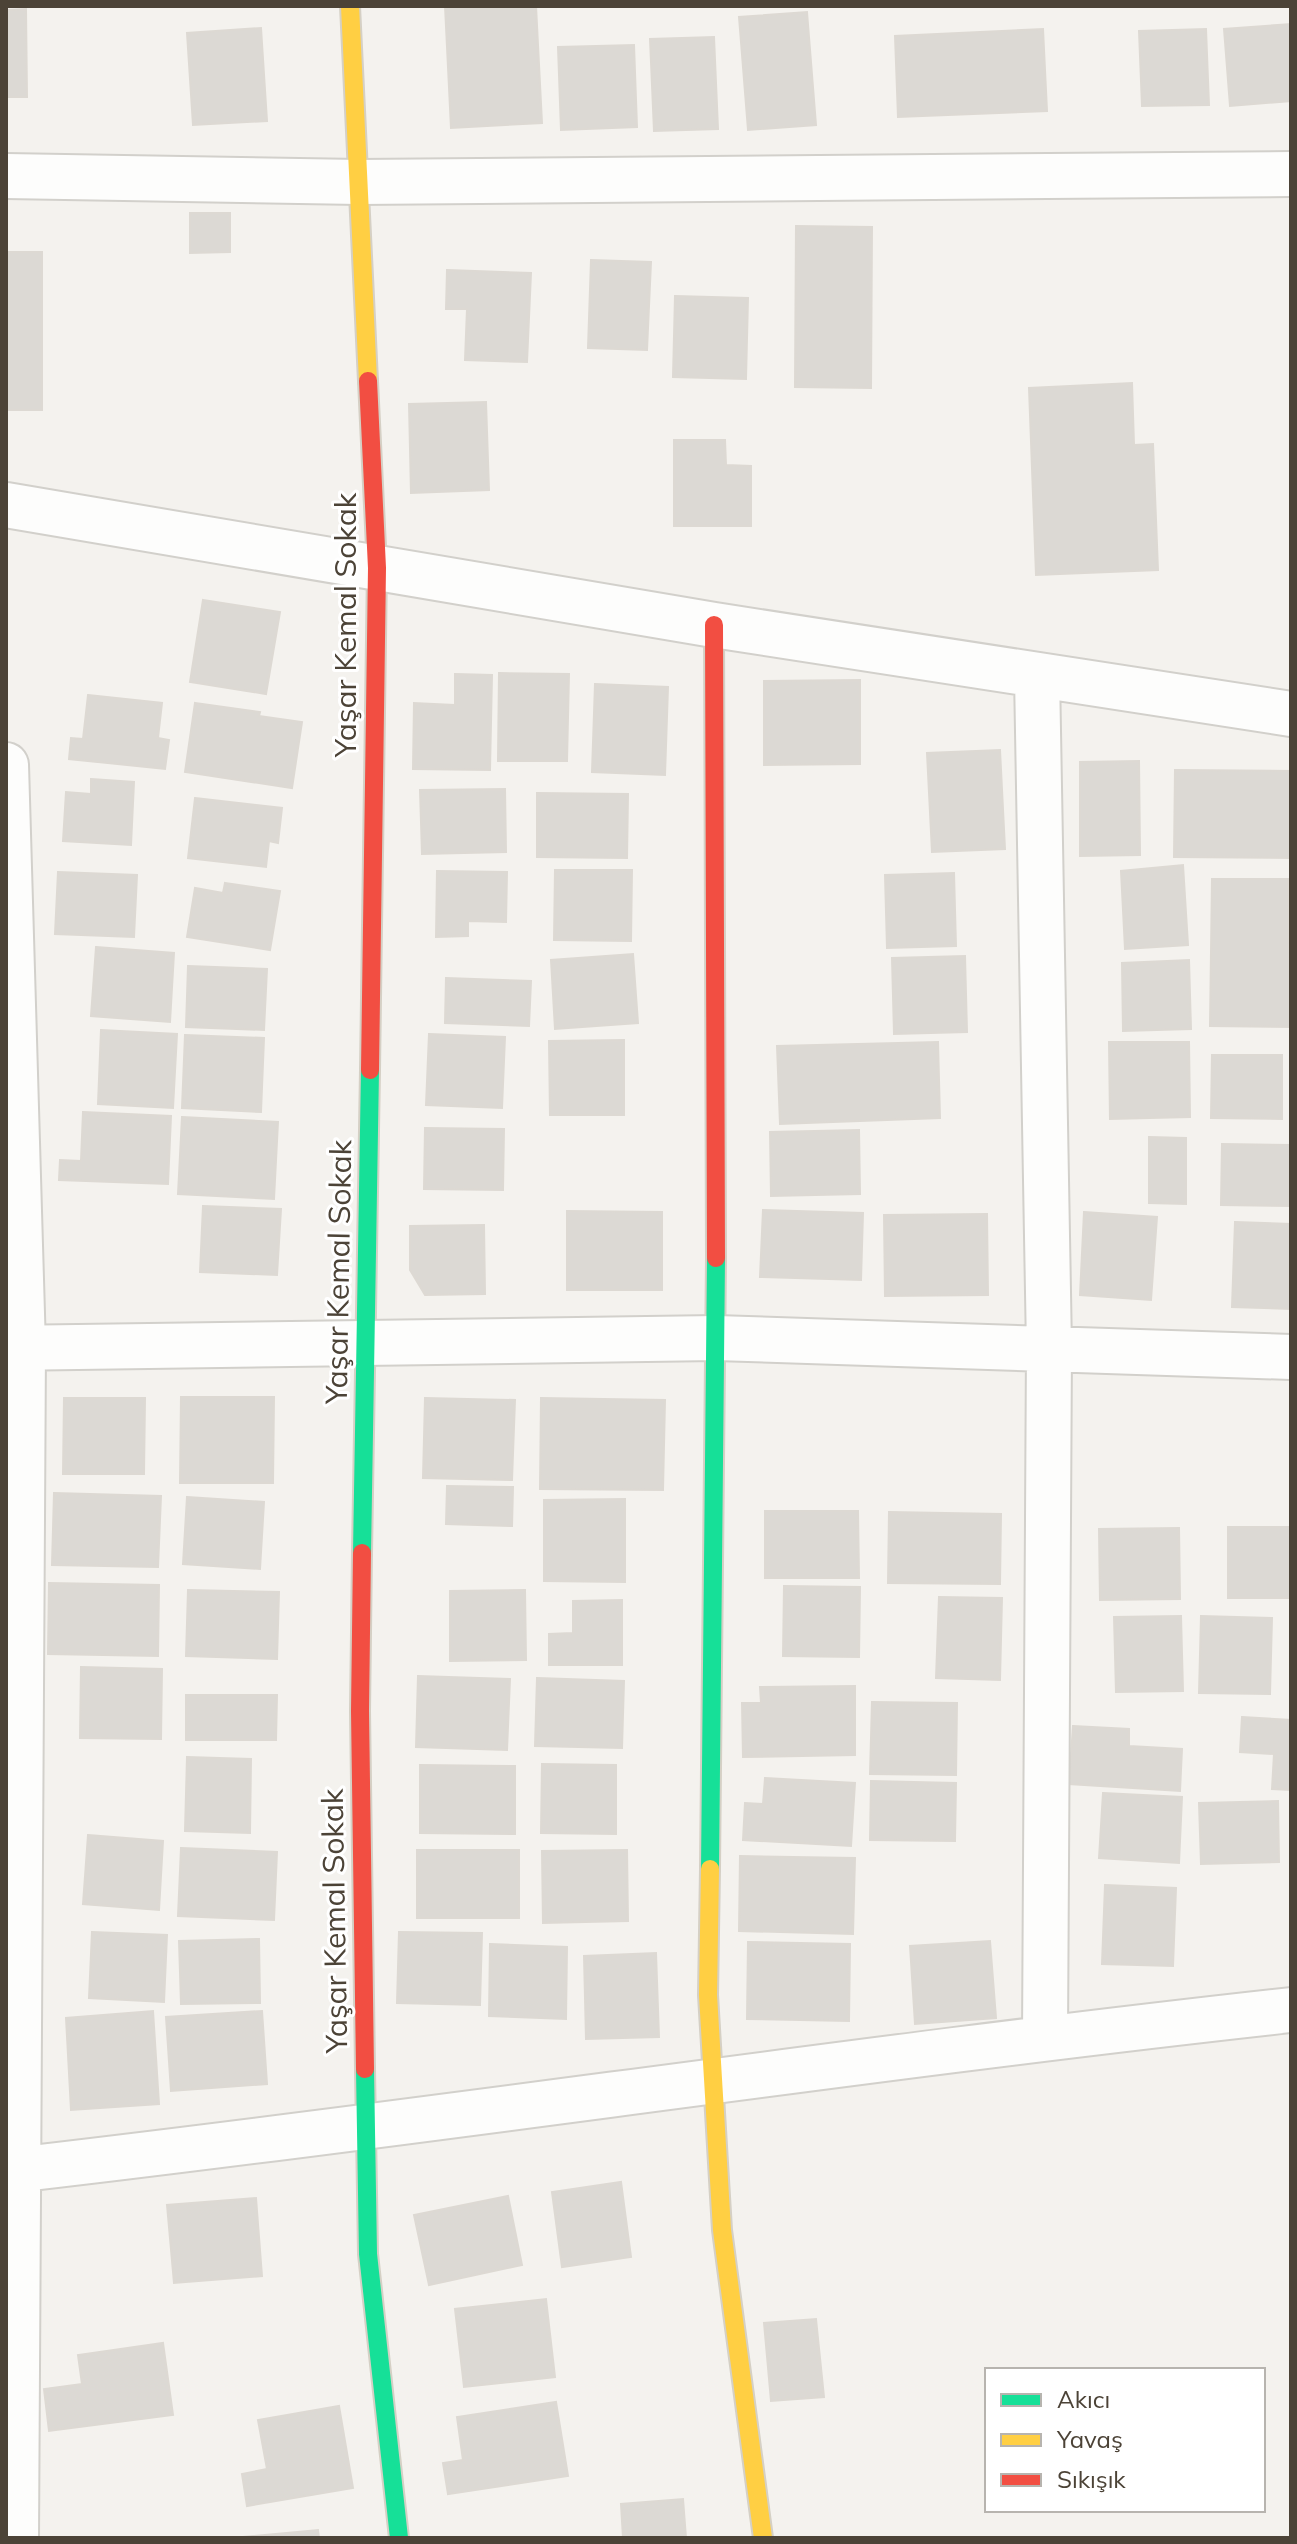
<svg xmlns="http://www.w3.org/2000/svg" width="1297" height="2544" font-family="Mulish,sans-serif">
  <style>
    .building { fill: #dcd9d4; stroke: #ddd9d3; stroke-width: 2 }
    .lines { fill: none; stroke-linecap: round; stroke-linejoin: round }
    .street-casing { stroke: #d2d0cb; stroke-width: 48 }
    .fast-casing { stroke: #d5d0c5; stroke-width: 22 }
    .slow-casing { stroke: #d5d0c5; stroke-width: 22 }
    .jam-casing { stroke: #d5d0c5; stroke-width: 22 }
    .street { stroke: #fdfdfc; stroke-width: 44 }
    .fast { stroke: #16e098; stroke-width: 18 }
    .slow { stroke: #ffcf43; stroke-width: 18 }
    .jam { stroke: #f24e42; stroke-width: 18 }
    .labels { text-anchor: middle; stroke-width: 6; stroke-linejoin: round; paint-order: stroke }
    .street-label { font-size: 30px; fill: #4c4337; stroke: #fff }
  </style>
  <rect width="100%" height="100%" fill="#f4f2ee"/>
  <path class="building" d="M 445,6 L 536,6 L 542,123 L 451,128 Z
    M 26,9 L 27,97 L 6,97 L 6,10 Z
    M 807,12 L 816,125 L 748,130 L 739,17 Z
    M 1291,24 L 1291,101 L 1230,106 L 1224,29 Z
    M 261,28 L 267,121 L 193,125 L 187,33 Z
    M 1043,29 L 1047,111 L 898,117 L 895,36 Z
    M 1206,29 L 1209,105 L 1142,106 L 1139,31 Z
    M 714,37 L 718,129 L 654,131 L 650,39 Z
    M 634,45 L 637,127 L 561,130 L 558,47 Z
    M 190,213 L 230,213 L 230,252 L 190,253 Z
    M 796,226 L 872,227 L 871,388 L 795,387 Z
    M 6,252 L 42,252 L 42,410 L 6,410 Z
    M 591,260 L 651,262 L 647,350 L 588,348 Z
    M 447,270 L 531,273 L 527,362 L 465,360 L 467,309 L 446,309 Z
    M 675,296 L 748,298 L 746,379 L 673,377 Z
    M 1132,383 L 1134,445 L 1153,444 L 1158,570 L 1036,575 L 1029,388 Z
    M 486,402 L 489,490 L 411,493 L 409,404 Z
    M 674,440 L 725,440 L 726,465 L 751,466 L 751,526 L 674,526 Z
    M 203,600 L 280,612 L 266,694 L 190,682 Z
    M 499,673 L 569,674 L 567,761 L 498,761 Z
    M 455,674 L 492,675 L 490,770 L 413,769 L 414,703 L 455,705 Z
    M 860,680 L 860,764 L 764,765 L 764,681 Z
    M 595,684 L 668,687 L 665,775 L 592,772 Z
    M 88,695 L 162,703 L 158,738 L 169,740 L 165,769 L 69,759 L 71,738 L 83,739 Z
    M 195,703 L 260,712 L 259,716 L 302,722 L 292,788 L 185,772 Z
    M 1000,750 L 1005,849 L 932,852 L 927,753 Z
    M 1139,761 L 1140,855 L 1080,856 L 1080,762 Z
    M 1175,770 L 1291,771 L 1291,858 L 1174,857 Z
    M 91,779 L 134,782 L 131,845 L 63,841 L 66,792 L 91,794 Z
    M 505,789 L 506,852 L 422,854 L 420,790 Z
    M 537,793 L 628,794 L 627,858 L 537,857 Z
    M 195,798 L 282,808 L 278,843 L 269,841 L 266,867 L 188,858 Z
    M 1183,865 L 1188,945 L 1125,949 L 1121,871 Z
    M 555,870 L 632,870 L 631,941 L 554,940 Z
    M 437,871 L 507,872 L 506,922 L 468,921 L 468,936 L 436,937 Z
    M 58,872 L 137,875 L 134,937 L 55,934 Z
    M 954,873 L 956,946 L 887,948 L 885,875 Z
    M 1212,879 L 1288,879 L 1291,1027 L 1210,1026 Z
    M 225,883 L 280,891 L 270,950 L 187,937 L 195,888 L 223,893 Z
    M 96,947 L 174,953 L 170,1022 L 91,1016 Z
    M 633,954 L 638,1023 L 555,1029 L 551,960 Z
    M 965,956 L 967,1032 L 894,1034 L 892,958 Z
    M 1189,960 L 1191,1029 L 1123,1031 L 1122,963 Z
    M 188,966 L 267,969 L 264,1030 L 186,1027 Z
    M 446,978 L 531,981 L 529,1026 L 445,1023 Z
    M 101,1030 L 177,1034 L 173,1108 L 98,1104 Z
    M 429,1034 L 505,1037 L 502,1108 L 426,1105 Z
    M 185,1035 L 264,1038 L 261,1112 L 182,1108 Z
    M 624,1040 L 624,1115 L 550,1115 L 549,1041 Z
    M 938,1042 L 940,1118 L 780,1124 L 777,1046 Z
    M 1109,1042 L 1189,1042 L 1190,1117 L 1110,1119 Z
    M 1212,1055 L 1282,1055 L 1282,1119 L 1211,1118 Z
    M 83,1112 L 171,1116 L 168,1184 L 59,1180 L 60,1160 L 81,1161 Z
    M 182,1117 L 278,1122 L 274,1199 L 178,1194 Z
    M 425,1128 L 504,1129 L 503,1190 L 424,1189 Z
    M 859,1130 L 860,1194 L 771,1196 L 770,1132 Z
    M 1149,1137 L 1186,1138 L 1186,1204 L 1149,1203 Z
    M 1222,1144 L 1291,1145 L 1291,1206 L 1221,1205 Z
    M 203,1206 L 281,1209 L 277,1275 L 200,1272 Z
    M 763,1210 L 863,1213 L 861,1280 L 760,1277 Z
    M 567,1211 L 662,1212 L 662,1290 L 567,1290 Z
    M 1084,1212 L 1157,1217 L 1151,1300 L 1080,1295 Z
    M 987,1214 L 988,1295 L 885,1296 L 884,1215 Z
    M 1235,1222 L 1291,1224 L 1291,1309 L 1232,1307 Z
    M 484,1225 L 485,1294 L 425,1295 L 410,1270 L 410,1226 Z
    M 181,1397 L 274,1397 L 273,1483 L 180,1483 Z
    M 64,1398 L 145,1398 L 144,1474 L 63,1474 Z
    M 425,1398 L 515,1400 L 512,1480 L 423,1478 Z
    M 541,1398 L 665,1400 L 663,1490 L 540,1489 Z
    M 447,1486 L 513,1487 L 512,1526 L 446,1524 Z
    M 54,1493 L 161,1496 L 158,1567 L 52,1565 Z
    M 187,1497 L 264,1502 L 260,1569 L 183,1564 Z
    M 625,1499 L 625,1582 L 544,1581 L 544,1500 Z
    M 765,1511 L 858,1511 L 859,1578 L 765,1578 Z
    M 889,1512 L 1001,1514 L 1000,1584 L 888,1583 Z
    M 1228,1527 L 1291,1527 L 1291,1598 L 1228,1598 Z
    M 1179,1528 L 1180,1599 L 1100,1600 L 1099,1529 Z
    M 49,1583 L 159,1585 L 158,1656 L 48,1654 Z
    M 784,1586 L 860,1587 L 859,1657 L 783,1656 Z
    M 188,1590 L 279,1592 L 277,1659 L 186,1656 Z
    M 525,1590 L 526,1660 L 450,1661 L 450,1591 Z
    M 939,1597 L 1002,1598 L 1000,1680 L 936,1678 Z
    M 622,1600 L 622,1665 L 549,1665 L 549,1634 L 573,1633 L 573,1601 Z
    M 1181,1616 L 1183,1691 L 1116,1692 L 1114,1617 Z
    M 1201,1616 L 1272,1618 L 1270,1694 L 1199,1693 Z
    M 81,1667 L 162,1669 L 161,1739 L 80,1738 Z
    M 418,1676 L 510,1679 L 507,1750 L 416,1747 Z
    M 537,1678 L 624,1681 L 622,1748 L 535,1746 Z
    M 855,1686 L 855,1755 L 743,1757 L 742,1703 L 761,1703 L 760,1687 Z
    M 186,1695 L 277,1695 L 276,1740 L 186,1740 Z
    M 872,1702 L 957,1703 L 956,1775 L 870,1774 Z
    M 1242,1717 L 1291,1720 L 1291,1790 L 1272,1789 L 1274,1754 L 1240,1752 Z
    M 1073,1726 L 1129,1729 L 1129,1746 L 1182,1749 L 1180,1791 L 1069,1784 Z
    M 187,1757 L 251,1759 L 250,1833 L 185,1831 Z
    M 542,1764 L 616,1765 L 616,1834 L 541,1833 Z
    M 420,1765 L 515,1766 L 515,1834 L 420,1833 Z
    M 765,1778 L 855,1783 L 851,1846 L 743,1840 L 745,1803 L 763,1804 Z
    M 871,1781 L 956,1783 L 955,1841 L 870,1840 Z
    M 1103,1793 L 1182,1797 L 1179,1863 L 1099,1858 Z
    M 1278,1801 L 1279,1862 L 1201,1864 L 1199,1803 Z
    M 88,1835 L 163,1841 L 159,1910 L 83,1904 Z
    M 181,1848 L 277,1852 L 274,1920 L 178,1916 Z
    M 417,1850 L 519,1850 L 519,1918 L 417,1918 Z
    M 627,1850 L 628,1921 L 543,1923 L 542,1851 Z
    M 740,1856 L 855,1858 L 853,1934 L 739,1931 Z
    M 1105,1885 L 1176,1888 L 1173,1966 L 1102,1964 Z
    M 92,1932 L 167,1935 L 164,2002 L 89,1998 Z
    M 399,1932 L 482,1933 L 480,2005 L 397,2003 Z
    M 259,1939 L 260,2003 L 181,2004 L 179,1941 Z
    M 990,1941 L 996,2018 L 915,2024 L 910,1946 Z
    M 748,1942 L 850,1944 L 849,2021 L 747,2019 Z
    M 490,1944 L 567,1947 L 566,2019 L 489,2016 Z
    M 656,1953 L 659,2037 L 586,2039 L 584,1956 Z
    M 153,2011 L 159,2104 L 71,2110 L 66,2018 Z
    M 262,2011 L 267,2084 L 171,2091 L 166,2017 Z
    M 621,2182 L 631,2257 L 562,2267 L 552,2192 Z
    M 508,2196 L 522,2265 L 429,2285 L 414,2215 Z
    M 256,2198 L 262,2276 L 174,2283 L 167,2205 Z
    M 546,2299 L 555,2377 L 464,2387 L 455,2309 Z
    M 816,2319 L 824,2397 L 771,2401 L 764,2323 Z
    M 163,2343 L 173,2415 L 49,2431 L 44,2389 L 82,2384 L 78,2355 Z
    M 556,2402 L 568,2476 L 448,2494 L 443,2463 L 463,2460 L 457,2417 Z
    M 339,2406 L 353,2488 L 247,2506 L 242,2474 L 267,2469 L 258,2420 Z
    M 683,2499 L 686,2538 L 623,2538 L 621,2504 Z
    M 318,2530 L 319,2538 L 243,2538 L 242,2537 Z"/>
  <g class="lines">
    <defs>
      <path id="street" d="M 6,176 L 359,182 L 1291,174
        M 6,505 L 714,625 L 1291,714
        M 1037,675 L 1049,1348 L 1045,2037
        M 6,765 L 23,1348 L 16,2538
        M 6,1348 L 716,1338 L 1291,1357
        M 6,2171 C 435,2122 862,2057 1291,2010"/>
      <path id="fast" d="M 362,1553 L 370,1070
        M 710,1869 L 716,1258
        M 365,2069 L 368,2254 L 399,2538"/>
      <path id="slow" d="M 350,6 L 368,381
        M 710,1869 L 708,1995 L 722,2230 L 763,2538"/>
      <path id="jam" d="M 368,381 L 377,568 L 370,1070
        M 714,625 L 716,1258
        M 362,1553 L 360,1711 L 365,2069"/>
    </defs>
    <use href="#street" class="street-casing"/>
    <use href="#fast" class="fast-casing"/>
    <use href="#slow" class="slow-casing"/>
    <use href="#jam" class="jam-casing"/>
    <use href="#street" class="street"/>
    <use href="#fast" class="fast"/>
    <use href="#slow" class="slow"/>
    <use href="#jam" class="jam"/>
  </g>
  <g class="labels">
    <g class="street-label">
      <text transform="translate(346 625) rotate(-90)" y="10">Yaşar Kemal Sokak</text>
      <text transform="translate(339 1272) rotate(-89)" y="10">Yaşar Kemal Sokak</text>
      <text transform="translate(335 1921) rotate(-91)" y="10">Yaşar Kemal Sokak</text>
    </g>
  </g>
  <rect width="1297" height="2544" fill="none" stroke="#4c4337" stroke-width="16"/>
  <rect x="985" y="2368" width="280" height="144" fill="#ffffff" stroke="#b7b4af" stroke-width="2"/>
  <rect x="1001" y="2394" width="40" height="12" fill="#16e098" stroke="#b7b4af" stroke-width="2"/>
  <text x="1057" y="2408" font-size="24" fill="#4c4337">Akıcı</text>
  <rect x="1001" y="2434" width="40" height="12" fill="#ffcf43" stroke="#b7b4af" stroke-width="2"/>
  <text x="1057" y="2448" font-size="24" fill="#4c4337">Yavaş</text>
  <rect x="1001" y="2474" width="40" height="12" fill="#f24e42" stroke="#b7b4af" stroke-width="2"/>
  <text x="1057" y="2488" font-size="24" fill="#4c4337">Sıkışık</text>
</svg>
